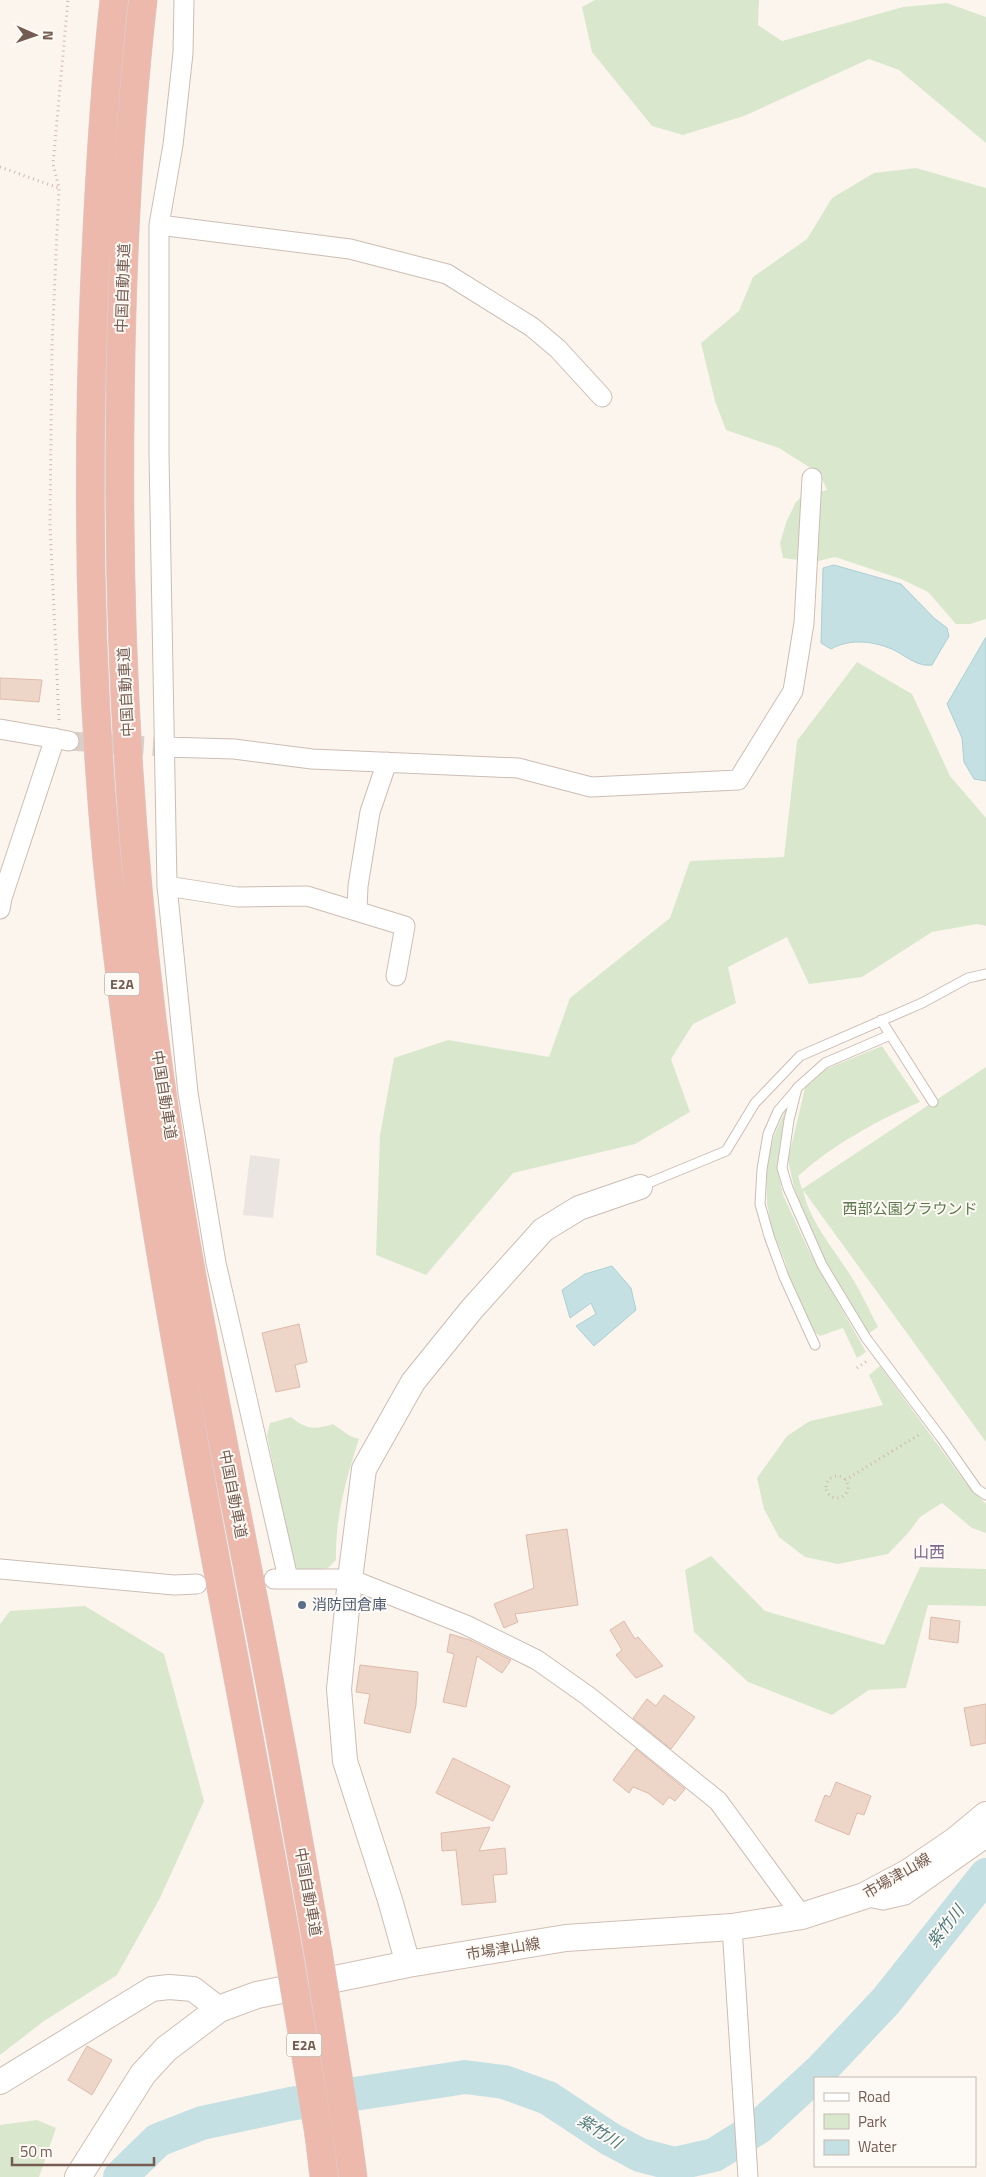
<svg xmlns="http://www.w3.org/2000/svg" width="986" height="2177" font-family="'Titillium Web','Noto Sans JP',sans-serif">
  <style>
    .industrial { fill: #ebe5e2 }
    .green { fill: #d9e8cd }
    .water { fill: #c4e0e3; stroke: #abd0d3 }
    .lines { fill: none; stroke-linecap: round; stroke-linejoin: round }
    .river { stroke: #c4e0e3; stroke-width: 34 }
    .building { fill: #edd5c8; stroke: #debbab }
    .minor-tunnel { stroke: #d9cfc7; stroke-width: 19; stroke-dasharray: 19 9; stroke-linecap: butt }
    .service-casing { stroke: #ccbdb4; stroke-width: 11 }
    .minor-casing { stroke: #ccbdb4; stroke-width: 21 }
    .tertiary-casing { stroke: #ccbdb4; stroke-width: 26 }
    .secondary-casing { stroke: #d1bfb4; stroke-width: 28 }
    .motorway-casing { stroke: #d8d1cf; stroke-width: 29 }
    .path { stroke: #d2b8ab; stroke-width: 3; stroke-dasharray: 1 4; stroke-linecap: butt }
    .service { stroke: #fff; stroke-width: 9 }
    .minor { stroke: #fff; stroke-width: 19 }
    .tertiary { stroke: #fff; stroke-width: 24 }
    .secondary { stroke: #fff; stroke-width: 26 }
    .motorway { stroke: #edb9ad; stroke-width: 28 }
    .motorway-bridge-casing { stroke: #d8d1cf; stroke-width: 29; stroke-linecap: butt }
    .motorway-bridge { stroke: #edb9ad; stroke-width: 28 }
    .service-dot { fill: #5c6f8a; stroke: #fdf9f4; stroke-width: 2 }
    .labels { text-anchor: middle; stroke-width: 4; stroke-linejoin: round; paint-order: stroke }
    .shield { fill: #fdf9f4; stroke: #9d8b83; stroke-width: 1 }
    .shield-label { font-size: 14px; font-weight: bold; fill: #745c52 }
    .street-label { font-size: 15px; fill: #745c52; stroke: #fdf9f4 }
    .park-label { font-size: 15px; fill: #5c784c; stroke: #fdf9f4 }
    .service-label { font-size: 15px; fill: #4e5e75; stroke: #fdf9f4; text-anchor: start }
    .neighbourhood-label { font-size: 16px; fill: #806b8f; stroke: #fdf9f4 }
    .water-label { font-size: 16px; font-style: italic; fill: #4b787d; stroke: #fdf9f4 }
  </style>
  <rect width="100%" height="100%" fill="#fbf5ee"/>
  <path class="industrial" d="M 250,1155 L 280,1159 L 273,1218 L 243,1215 Z"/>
  <path class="green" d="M 595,0 L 759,0 L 758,25 L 782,41 L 903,7 L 947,3 L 986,17 L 986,143 L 899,70 L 869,59 L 744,116 L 683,135 L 652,126 L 592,52 L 582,7 Z
    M 916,168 L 986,188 L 986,619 L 970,624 L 956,624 L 928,592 L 901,579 L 835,557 L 814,562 L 783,558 L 780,543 L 787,520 L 796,502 L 802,496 L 827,490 L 820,474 L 779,448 L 726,430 L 715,401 L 701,343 L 739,311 L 753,277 L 807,239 L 832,198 L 874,173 Z
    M 857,662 L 912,694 L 950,776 L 986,818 L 986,926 L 977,924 L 932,932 L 862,977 L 809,984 L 787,937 L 728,967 L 736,1003 L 693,1024 L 671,1059 L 690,1112 L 635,1144 L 513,1173 L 426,1275 L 376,1255 L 380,1135 L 394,1058 L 448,1040 L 549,1057 L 570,998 L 670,918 L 690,861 L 784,857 L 797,741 Z
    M 882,1046 L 920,1102 C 876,1121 834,1144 798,1176 L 802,1189 L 986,1067 L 986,1442 L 803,1190 C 810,1224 837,1252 854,1281 C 863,1296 870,1312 878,1327 L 868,1334 L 822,1257 L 794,1187 L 788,1160 L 805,1088 L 826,1069 Z
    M 786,1108 L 779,1150 L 778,1172 L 783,1195 L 809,1251 L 866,1352 L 857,1358 L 843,1328 L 820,1336 L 812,1330 L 803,1306 L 790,1281 L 786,1264 L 772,1229 L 767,1204 L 766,1167 L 774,1136 Z
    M 880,1366 L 965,1482 L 986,1504 L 986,1533 L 972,1528 L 942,1503 L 920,1517 L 909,1532 L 888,1554 L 838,1564 L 805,1557 L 779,1537 L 764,1509 L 757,1478 L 787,1436 L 810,1421 L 883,1405 L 869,1375 Z
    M 291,1417 C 307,1430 315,1430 333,1424 L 350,1436 L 359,1439 C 346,1479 335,1518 336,1560 L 328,1568 L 301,1571 L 294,1565 L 267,1435 L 270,1423 Z
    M 711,1556 L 765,1611 L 884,1645 L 920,1567 L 986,1569 L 986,1606 L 928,1605 L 906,1688 L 869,1690 L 832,1715 L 748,1682 L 694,1632 L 685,1570 Z
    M 85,1606 L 164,1654 L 204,1801 L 160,1898 L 117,1975 L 44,2021 L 0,2055 L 0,1624 L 10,1611 Z
    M 37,2120 L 56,2128 L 39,2177 L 0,2177 L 0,2125 Z"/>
  <path class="water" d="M 834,565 L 901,584 L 934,618 L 947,628 L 949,636 L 932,665 C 919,667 908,658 896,651 C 876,641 850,638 831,649 L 821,643 L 823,568 Z
    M 986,637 L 986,781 L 974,779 L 964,762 L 962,738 L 947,704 Z
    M 612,1266 L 631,1288 L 636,1310 L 594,1346 L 576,1326 L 596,1314 L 591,1303 L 570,1318 L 562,1290 L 585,1274 Z"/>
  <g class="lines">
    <path class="river" d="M 120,2177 L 158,2140 L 202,2123 L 290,2104 L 465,2077 L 504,2082 L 548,2098 L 610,2139 L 640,2155 L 674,2164 L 714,2155 L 759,2127 L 822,2069 L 886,2001 L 986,1875"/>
  </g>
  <path class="building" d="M 0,678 L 42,680 L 39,702 L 0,699 Z
    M 299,1324 L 307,1362 L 295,1365 L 300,1387 L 276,1392 L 262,1333 Z
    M 567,1529 L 578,1605 L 515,1614 L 518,1622 L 504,1628 L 494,1604 L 534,1588 L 526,1535 Z
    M 931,1617 L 960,1621 L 958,1643 L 929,1639 Z
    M 624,1621 L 635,1639 L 638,1637 L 663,1666 L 636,1678 L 616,1655 L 622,1650 L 610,1630 Z
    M 450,1634 L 470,1640 L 511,1660 L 502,1673 L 477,1656 L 466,1707 L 443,1702 L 454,1654 L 447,1652 Z
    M 360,1665 L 418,1672 L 416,1705 L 410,1733 L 364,1723 L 370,1694 L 356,1692 Z
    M 664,1695 L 695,1717 L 671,1749 L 633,1718 L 647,1699 L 656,1706 Z
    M 986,1704 L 986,1743 L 971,1746 L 964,1708 Z
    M 636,1749 L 685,1789 L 675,1801 L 669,1797 L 663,1805 L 648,1793 L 633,1787 L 629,1793 L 613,1780 Z
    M 453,1758 L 510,1786 L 493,1821 L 436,1793 Z
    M 836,1782 L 871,1796 L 864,1815 L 857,1813 L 849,1835 L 815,1821 L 825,1795 L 830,1797 Z
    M 490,1827 L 479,1851 L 505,1848 L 507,1874 L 493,1875 L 496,1902 L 462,1905 L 456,1850 L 442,1851 L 441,1833 Z
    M 87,2046 L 112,2060 L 92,2095 L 68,2080 Z"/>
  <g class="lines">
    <path class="minor-tunnel" d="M 69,741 L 165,747"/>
    <defs>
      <path id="service" d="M 881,1020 L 933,1102
        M 890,1035 L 825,1063 L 797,1088 L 789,1120 L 782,1168 L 788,1188 L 822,1265 L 866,1338 L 942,1439 L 977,1489 L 986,1495
        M 796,1090 L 778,1111 L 768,1134 L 762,1169 L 760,1204 L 769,1236 L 784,1277 L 815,1345
        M 641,1186 L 726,1151 L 755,1103 L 800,1056 L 922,1003 L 968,978 L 986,974"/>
      <path id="minor" d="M 184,0 L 183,53 L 173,145 L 159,225 L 159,455 L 167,886 L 188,1093 L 216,1263 L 288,1578
        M 159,225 L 350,249 L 447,274 L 532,327 L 558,349 L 602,397
        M 0,729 L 69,741
        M 165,747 L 234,749 L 312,759 L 518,768 L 591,787 L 738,780 L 793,691 L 804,623 L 812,478
        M 167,886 L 237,897 L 307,896 L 405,926 L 396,976
        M 0,909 L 2,898 L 55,738
        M 357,911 L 358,886 L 370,812 L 387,762
        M 0,1569 L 174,1585 L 197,1584
        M 274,1579 L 350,1579 L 466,1625 L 537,1660 L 588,1696 L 718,1801 L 802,1916
        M 864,1896 L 883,1900 L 905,1895 L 986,1838
        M 732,1927 L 748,2177"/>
      <path id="tertiary" d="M 408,1964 L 390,1900 L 345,1761 L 339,1689 L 350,1579 L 364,1469 L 413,1382 L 472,1309 L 543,1230 L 579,1208 L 640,1187
        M 0,2082 L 152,1989 L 169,1987 L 193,1989 L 219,2009"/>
      <path id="secondary" d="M 78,2177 L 143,2074 L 166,2049 L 219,2009 L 257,1995 L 408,1964 L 566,1938 L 732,1927 L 802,1916 L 864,1896 L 909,1872 L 956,1840 L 986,1815"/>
      <path id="motorway" d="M 114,0 C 103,98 98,198 94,296 C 87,484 89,673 107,861 C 144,1229 225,1591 289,1955
        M 143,0 C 127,141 121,283 120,425 C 118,625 128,827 153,1026 C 178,1220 217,1410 254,1601 C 277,1718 298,1835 318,1951
        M 347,2132 L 353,2177
        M 319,2135 L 324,2177"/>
    </defs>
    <use href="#service" class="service-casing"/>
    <use href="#minor" class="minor-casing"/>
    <use href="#tertiary" class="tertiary-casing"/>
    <use href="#secondary" class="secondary-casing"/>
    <use href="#motorway" class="motorway-casing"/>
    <path class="path" d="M 0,167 L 59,188
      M 59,720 L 50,525 L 52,344 L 59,188 L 53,164 L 68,0
      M 857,1368 L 867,1361
      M826 1487a11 11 0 1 1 22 0a11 11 0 1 1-22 0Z
      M 845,1480 L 922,1433"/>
    <use href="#service" class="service"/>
    <use href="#minor" class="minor"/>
    <use href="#tertiary" class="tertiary"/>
    <use href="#secondary" class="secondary"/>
    <use href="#motorway" class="motorway"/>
    <defs>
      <path id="motorway-bridge" d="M 318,1951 L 347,2132
        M 289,1955 L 319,2135"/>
    </defs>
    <use href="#motorway-bridge" class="motorway-bridge-casing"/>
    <use href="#motorway-bridge" class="motorway-bridge"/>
  </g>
  <circle class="service-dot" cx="302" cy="1605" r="5"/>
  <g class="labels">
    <g class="shield">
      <rect x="104.5" y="972.5" width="35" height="23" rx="4"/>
      <rect x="286.5" y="2033.5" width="35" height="23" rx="4"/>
    </g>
    <g class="shield-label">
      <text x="122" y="989">E2A</text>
      <text x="304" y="2050">E2A</text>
    </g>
    <g class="street-label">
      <text transform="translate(123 288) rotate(-88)" y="5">中国自動車道</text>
      <text transform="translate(126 692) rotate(-93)" y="5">中国自動車道</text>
      <text transform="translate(164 1095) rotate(81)" y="5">中国自動車道</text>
      <text transform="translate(233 1494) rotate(79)" y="5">中国自動車道</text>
      <text transform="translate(897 1876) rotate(-30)" y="5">市場津山線</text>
      <text transform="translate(308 1892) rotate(80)" y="5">中国自動車道</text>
      <text transform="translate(503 1949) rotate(-9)" y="5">市場津山線</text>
    </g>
    <g class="park-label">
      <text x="910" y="1214">西部公園グラウンド</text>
    </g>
    <g class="service-label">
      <text x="312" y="1610">消防団倉庫</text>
    </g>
    <g class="neighbourhood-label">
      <text x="929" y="1558">山西</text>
    </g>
    <g class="water-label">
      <text transform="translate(945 1926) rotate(-52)" y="6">紫竹川</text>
      <text transform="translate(600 2131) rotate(32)" y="6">紫竹川</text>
    </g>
  </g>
  <rect x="814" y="2077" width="162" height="90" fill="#fdf9f4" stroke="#c6bab3"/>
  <rect x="824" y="2093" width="25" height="8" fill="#ffffff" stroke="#c6bab3"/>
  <text x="858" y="2102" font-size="15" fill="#745c52">Road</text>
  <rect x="824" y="2114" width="25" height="15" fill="#d9e8cd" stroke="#c6bab3"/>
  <text x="858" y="2127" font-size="15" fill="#745c52">Park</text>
  <rect x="824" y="2140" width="25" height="15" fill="#c4e0e3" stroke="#c6bab3"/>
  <text x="858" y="2152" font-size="15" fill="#745c52">Water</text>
  <g transform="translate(35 35) rotate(92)" stroke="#fdf9f4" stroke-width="4" paint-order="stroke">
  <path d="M0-4L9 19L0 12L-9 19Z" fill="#745c52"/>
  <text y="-8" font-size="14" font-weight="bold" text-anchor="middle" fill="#745c52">N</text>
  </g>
  <path d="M12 2157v8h142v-8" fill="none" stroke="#745c52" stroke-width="2.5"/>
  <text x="20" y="2157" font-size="15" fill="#745c52" stroke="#fdf9f4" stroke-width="4" paint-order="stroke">50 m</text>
</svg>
